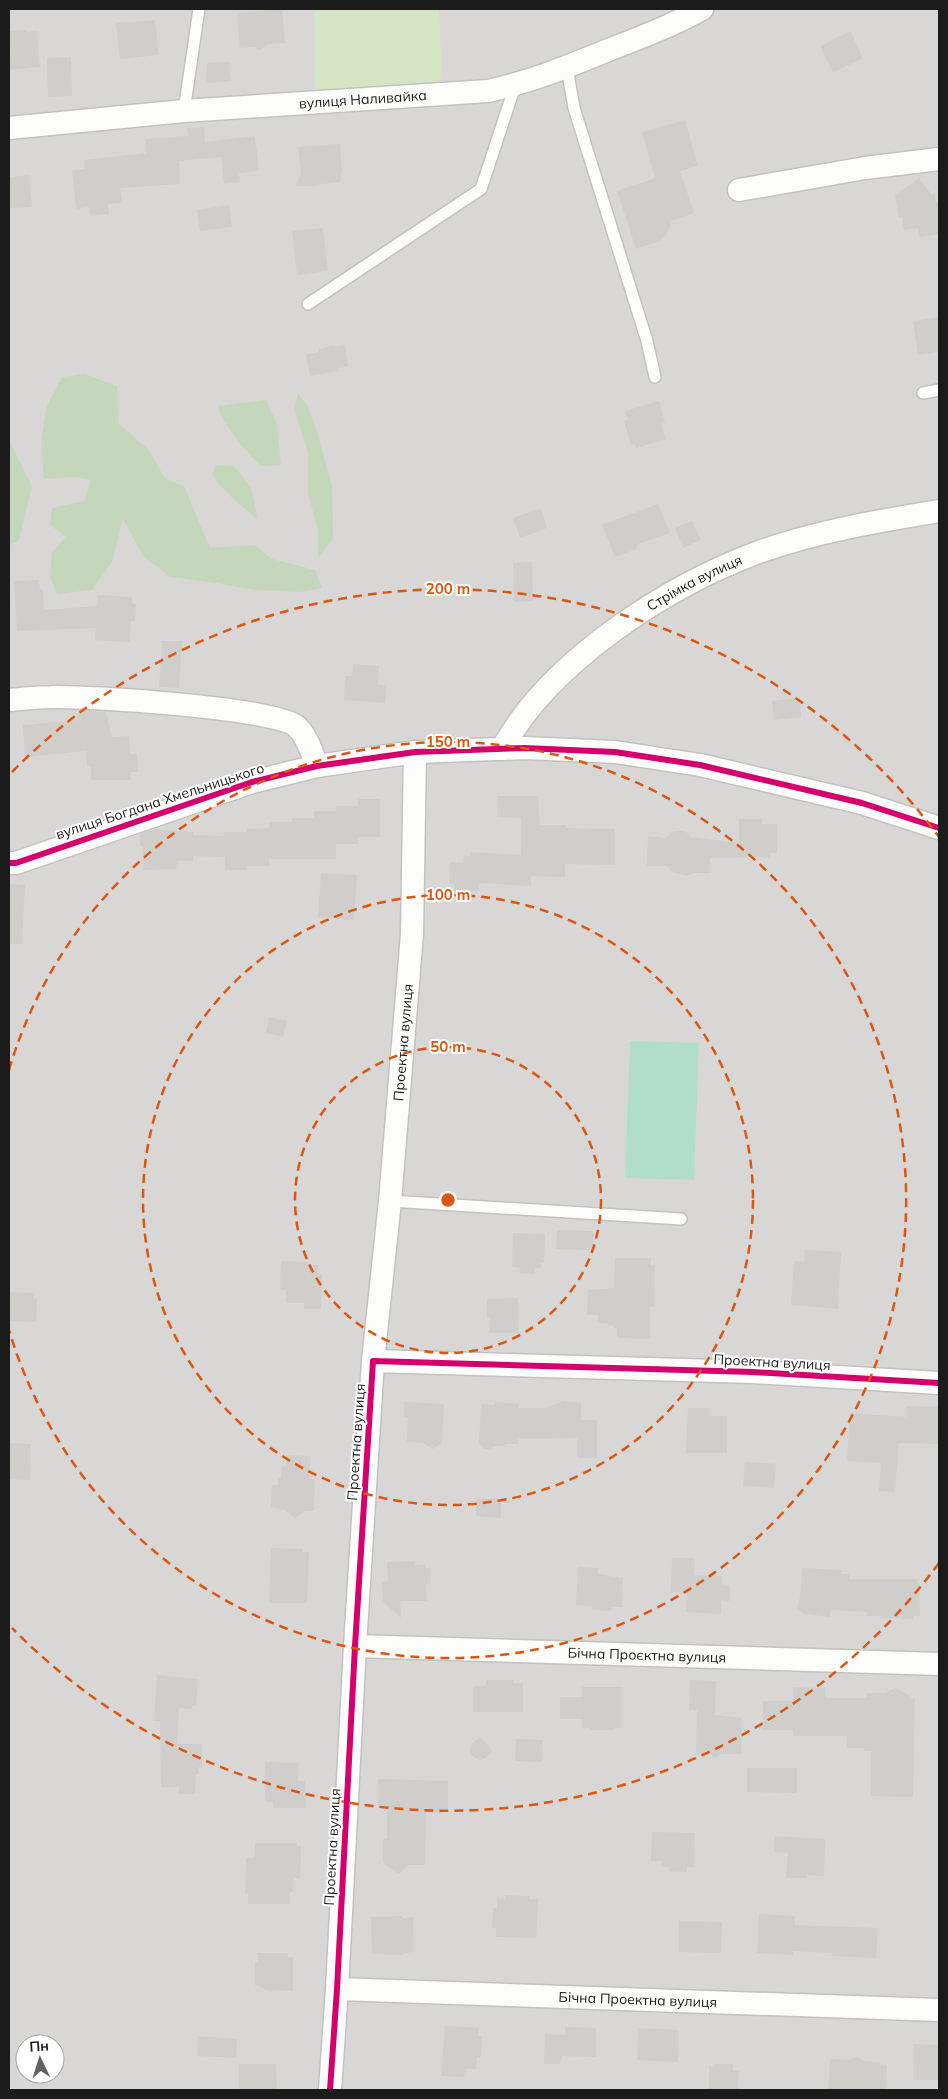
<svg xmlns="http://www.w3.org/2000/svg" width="948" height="2099" font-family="Mulish,sans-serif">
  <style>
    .residential { fill: #d8d7d5; fill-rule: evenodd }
    .grass { fill: #d5e5c4 }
    .forest { fill: #c4d7bb }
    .pitch { fill: #b1decc }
    .building { fill: #d0cecb }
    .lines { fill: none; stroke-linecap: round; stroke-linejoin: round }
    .lane-casing { stroke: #c2c2c0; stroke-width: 14 }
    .street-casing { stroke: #c2c2c0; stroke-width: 25 }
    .lane { stroke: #fcfcfb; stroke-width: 11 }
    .street { stroke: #fcfcfb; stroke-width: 22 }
    .cycleway-casing { stroke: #fff; stroke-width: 9 }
    .cycleway { stroke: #d6006c; stroke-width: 6 }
    .ring { fill: none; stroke: #de560d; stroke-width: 2.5; stroke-dasharray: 9 6 }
    .labels { text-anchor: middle; stroke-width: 4; stroke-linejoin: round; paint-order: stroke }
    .street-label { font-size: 14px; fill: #1b1b1b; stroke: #fff }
    .centre { fill: #de560d; stroke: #fff; stroke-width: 2.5 }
    .ring-label { font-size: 15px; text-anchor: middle; font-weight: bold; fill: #de560d; stroke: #fff; stroke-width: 4; stroke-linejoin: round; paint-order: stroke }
  </style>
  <rect width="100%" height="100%" fill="#e9e8e4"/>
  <path class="residential" d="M 9,9 L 939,9 L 939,2090 L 9,2090 ZM 25,2044 L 55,2044 L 55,2074 L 25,2074 Z"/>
  <path class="grass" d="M 314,9 L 439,9 L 442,88 L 314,95 Z"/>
  <path class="forest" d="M 85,374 L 117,386 L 119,424 L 149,450 L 165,479 L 184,486 L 210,548 L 255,545 L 272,559 L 315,570 L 322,588 L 300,592 L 255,590 L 216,583 L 170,577 L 143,556 L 123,519 L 112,562 L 92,590 L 57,594 L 50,577 L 52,552 L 66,537 L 50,525 L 52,508 L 84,501 L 91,480 L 75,477 L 44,479 L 41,446 L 46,408 L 62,377 Z
    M 298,393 L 307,405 L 318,434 L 332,487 L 333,539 L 318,558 L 318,530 L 308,494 L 308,452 L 294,409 Z
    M 266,400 L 277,424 L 281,465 L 261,466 C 243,448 227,430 217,406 Z
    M 9,440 L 32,487 L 19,540 L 9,546 Z
    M 216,465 L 234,466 L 251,487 L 258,520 C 242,506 223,492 212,474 Z"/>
  <path class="pitch" d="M 630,1041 L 699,1043 L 694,1180 L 625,1178 Z"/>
  <path class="building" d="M 282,9 L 285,43 L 269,44 L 259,50 L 254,47 L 240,48 L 237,13 Z
    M 155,20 L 159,55 L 120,59 L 116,23 Z
    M 26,30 L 27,32 L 37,31 L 40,67 L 9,70 L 9,55 L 11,54 L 9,31 Z
    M 850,31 L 863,58 L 833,73 L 820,46 Z
    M 71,57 L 72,96 L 48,97 L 47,58 Z
    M 229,62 L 231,81 L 206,83 L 207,63 Z
    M 685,120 L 698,166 L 680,171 L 694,213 L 672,221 L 667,234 L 660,241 L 636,249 L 617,191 L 655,178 L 642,132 Z
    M 204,127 L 205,142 L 255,136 L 259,171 L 239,173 L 240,182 L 224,184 L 221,157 L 179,161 L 180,184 L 120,188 L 122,203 L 108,204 L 109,214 L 90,216 L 89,207 L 76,209 L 72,170 L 85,169 L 84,160 L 146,153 L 145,139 L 188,136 L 187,128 Z
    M 340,144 L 342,173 L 341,173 L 340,182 L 322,184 L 316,186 L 295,186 L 301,173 L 298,147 Z
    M 29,175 L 32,207 L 9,208 L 9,177 Z
    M 919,178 L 931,194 L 935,193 L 936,202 L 939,202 L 939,234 L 920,237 L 918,228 L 904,230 L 902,217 L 899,217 L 895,195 Z
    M 229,205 L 232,227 L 200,231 L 197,210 Z
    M 323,228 L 328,271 L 297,275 L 292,231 Z
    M 939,317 L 939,352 L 918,355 L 913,321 Z
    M 335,345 L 335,347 L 345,345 L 348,367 L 338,368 L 339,371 L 310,376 L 306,354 L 319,352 L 319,349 Z
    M 659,401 L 665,423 L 661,424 L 666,439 L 636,448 L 635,444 L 631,445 L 624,421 L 628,420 L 625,411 Z
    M 658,504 L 670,533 L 636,545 L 637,549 L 615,557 L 602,525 Z
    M 541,508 L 547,528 L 520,538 L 513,518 Z
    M 692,521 L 701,540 L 683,548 L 675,528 Z
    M 532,562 L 533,601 L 514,602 L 513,563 Z
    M 39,580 L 40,589 L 43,589 L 44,610 L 97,606 L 98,595 L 132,597 L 132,603 L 136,604 L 135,621 L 131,621 L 130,642 L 95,640 L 96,628 L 17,631 L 14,581 Z
    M 162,641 L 182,641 L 179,688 L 159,687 Z
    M 353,664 L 379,666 L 378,685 L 386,685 L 385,703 L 344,700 L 345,676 L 352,676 Z
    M 800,698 L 801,717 L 774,720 L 772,701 Z
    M 85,711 L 106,712 L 112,737 L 129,736 L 130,754 L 137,754 L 138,772 L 130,772 L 131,780 L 91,780 L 91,766 L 87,766 L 86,751 L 25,757 L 23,725 L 78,720 L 77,713 Z
    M 498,796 L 538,796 L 540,825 L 566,825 L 566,828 L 615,829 L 615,865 L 565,864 L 565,877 L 531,876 L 531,886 L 479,883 L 478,892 L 454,891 L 454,884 L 449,883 L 450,862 L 463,863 L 464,856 L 470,856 L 470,852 L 521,855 L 521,818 L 497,817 Z
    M 358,799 L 380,799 L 380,837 L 358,837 L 358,844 L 336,844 L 336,859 L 269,859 L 269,866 L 246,866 L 246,870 L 225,870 L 225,857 L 193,856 L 193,861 L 177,861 L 176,869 L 143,870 L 143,846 L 140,846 L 140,834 L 159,828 L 159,830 L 193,832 L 193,835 L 224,836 L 224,832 L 247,832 L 247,829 L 269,828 L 269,822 L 292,822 L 292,818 L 314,818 L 314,811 L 336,811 L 336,806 L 358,806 Z
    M 739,819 L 762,819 L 762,824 L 777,824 L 777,853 L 770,853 L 770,857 L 710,858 L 710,873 L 694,873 L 688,876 L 672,872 L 667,866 L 647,866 L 648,836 L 665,838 L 674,831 L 685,831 L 692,837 L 739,843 Z
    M 321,873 L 357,875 L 354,920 L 318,917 Z
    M 9,884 L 25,885 L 22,944 L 9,944 Z
    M 269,1017 L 287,1021 L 283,1037 L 266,1033 Z
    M 557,1230 L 593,1231 L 593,1250 L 556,1249 Z
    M 513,1233 L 545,1234 L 544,1263 L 541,1263 L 541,1268 L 535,1268 L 535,1274 L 520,1273 L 520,1268 L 512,1267 Z
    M 805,1250 L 841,1252 L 838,1309 L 791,1305 L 794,1261 L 804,1262 Z
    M 615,1258 L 651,1258 L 651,1265 L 655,1265 L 654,1307 L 650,1307 L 650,1339 L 617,1338 L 617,1329 L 614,1328 L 614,1326 L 608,1325 L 607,1323 L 598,1323 L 598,1315 L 587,1315 L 588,1290 L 614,1288 Z
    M 281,1261 L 308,1262 L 308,1265 L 318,1265 L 318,1274 L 322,1274 L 321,1309 L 304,1309 L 304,1303 L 286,1303 L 286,1290 L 280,1290 Z
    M 9,1292 L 34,1293 L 34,1298 L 37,1299 L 36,1322 L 9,1321 Z
    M 518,1298 L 519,1333 L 489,1333 L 490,1317 L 487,1318 L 487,1299 Z
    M 563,1401 L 581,1403 L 581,1420 L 597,1420 L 597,1458 L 577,1458 L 577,1438 L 518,1439 L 518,1444 L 505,1444 L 505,1446 L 496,1446 L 489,1449 L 485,1449 L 479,1443 L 481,1404 L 495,1405 L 495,1402 L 519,1404 L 519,1408 L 546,1408 Z
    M 404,1402 L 444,1404 L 442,1443 L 433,1449 L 423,1443 L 407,1442 L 408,1418 L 404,1417 Z
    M 906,1406 L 939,1407 L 939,1444 L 899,1443 L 895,1492 L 879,1491 L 881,1463 L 847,1461 L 850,1413 L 906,1417 Z
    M 688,1408 L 709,1408 L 710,1416 L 727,1416 L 727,1453 L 686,1453 Z
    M 9,1443 L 31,1444 L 30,1480 L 9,1479 Z
    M 286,1455 L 311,1456 L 309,1479 L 315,1479 L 314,1511 L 305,1511 L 295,1518 L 285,1510 L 271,1507 L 272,1485 L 278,1485 L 278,1478 L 281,1478 L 282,1466 L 286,1467 Z
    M 745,1462 L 776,1464 L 774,1488 L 743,1486 Z
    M 476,1499 L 501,1499 L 501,1518 L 476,1516 Z
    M 271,1548 L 303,1549 L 303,1552 L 309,1552 L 307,1603 L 269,1603 Z
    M 672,1558 L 695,1558 L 694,1575 L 722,1576 L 722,1584 L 730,1585 L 730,1601 L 721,1600 L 721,1614 L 686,1612 L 687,1593 L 671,1592 Z
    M 415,1561 L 415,1565 L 425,1565 L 425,1568 L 430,1568 L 431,1584 L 426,1584 L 427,1601 L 400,1601 L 401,1618 L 383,1602 L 382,1582 L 388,1581 L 387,1562 Z
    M 578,1567 L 598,1568 L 598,1574 L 623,1578 L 622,1607 L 612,1607 L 611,1611 L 592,1610 L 592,1606 L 576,1605 Z
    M 802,1568 L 842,1570 L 841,1574 L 849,1574 L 849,1579 L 917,1579 L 917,1582 L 919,1582 L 920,1616 L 913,1616 L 913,1619 L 881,1618 L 881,1616 L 867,1616 L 867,1612 L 831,1610 L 830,1617 L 804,1614 L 798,1610 L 797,1606 L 800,1597 Z
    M 157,1675 L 198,1679 L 196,1706 L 192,1706 L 192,1709 L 179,1708 L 177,1744 L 202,1744 L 202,1768 L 198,1767 L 199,1774 L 196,1774 L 195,1794 L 179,1794 L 179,1787 L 161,1787 L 160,1721 L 154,1721 Z
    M 487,1680 L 513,1680 L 513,1683 L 523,1683 L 523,1712 L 473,1712 L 473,1686 L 485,1686 Z
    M 690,1680 L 716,1681 L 715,1715 L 742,1718 L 741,1754 L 722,1754 L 715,1758 L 710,1754 L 696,1754 L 697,1710 L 689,1710 Z
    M 582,1687 L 622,1687 L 622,1728 L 613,1728 L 613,1730 L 590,1730 L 590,1728 L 582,1728 L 582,1719 L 560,1719 L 560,1697 L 582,1697 Z
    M 793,1687 L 825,1688 L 825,1698 L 867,1698 L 867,1693 L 885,1693 L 895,1688 L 899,1689 L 911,1697 L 911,1699 L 915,1698 L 913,1797 L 871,1796 L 871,1751 L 864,1751 L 864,1748 L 847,1748 L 847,1736 L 793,1736 L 793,1730 L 763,1730 L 763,1701 L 793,1701 Z
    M 480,1738 L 487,1744 L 492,1751 L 486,1758 L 479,1760 L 472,1756 L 470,1752 L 472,1743 Z
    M 516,1739 L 543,1740 L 542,1762 L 515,1761 Z
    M 265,1762 L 299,1763 L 298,1781 L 305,1781 L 306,1808 L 273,1808 L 273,1802 L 265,1802 Z
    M 747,1768 L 797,1768 L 797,1793 L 747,1792 Z
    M 378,1779 L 448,1781 L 448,1809 L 442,1809 L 442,1813 L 426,1813 L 425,1865 L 408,1865 L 400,1873 L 395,1872 L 383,1862 L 383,1839 L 387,1839 L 387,1808 L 378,1808 Z
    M 652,1832 L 695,1833 L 694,1867 L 687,1867 L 687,1872 L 669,1871 L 669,1867 L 662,1867 L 662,1861 L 651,1861 Z
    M 775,1836 L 825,1839 L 824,1876 L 807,1875 L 807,1878 L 786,1878 L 788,1853 L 774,1852 Z
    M 255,1843 L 297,1843 L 297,1846 L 301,1846 L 300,1878 L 294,1878 L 293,1892 L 290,1892 L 290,1904 L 248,1904 L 248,1893 L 245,1893 L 246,1858 L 255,1858 Z
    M 505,1895 L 529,1896 L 529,1899 L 538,1899 L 536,1938 L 496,1937 L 496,1928 L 492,1928 L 493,1908 L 497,1909 L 497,1898 L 505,1899 Z
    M 759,1914 L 795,1916 L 795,1925 L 878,1928 L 876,1958 L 832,1956 L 832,1953 L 793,1951 L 793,1955 L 757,1953 Z
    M 402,1916 L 402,1918 L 413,1917 L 414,1952 L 403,1953 L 403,1955 L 372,1954 L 371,1917 Z
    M 679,1921 L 722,1922 L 721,1953 L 679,1952 Z
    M 258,1953 L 288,1953 L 288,1957 L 293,1957 L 293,1991 L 274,1990 L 271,1992 L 255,1985 L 255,1962 L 258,1962 Z
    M 445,2026 L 479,2028 L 478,2036 L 482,2036 L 481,2057 L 477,2057 L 476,2069 L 465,2069 L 464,2077 L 441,2076 Z
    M 565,2027 L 596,2028 L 596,2057 L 562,2056 L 560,2064 L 544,2064 L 545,2034 L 565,2035 Z
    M 638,2028 L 679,2030 L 678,2062 L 637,2060 Z
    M 198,2036 L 237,2039 L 236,2058 L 197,2056 Z
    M 914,2044 L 939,2045 L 939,2080 L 913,2080 Z
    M 857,2057 L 864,2061 L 880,2062 L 880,2064 L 887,2065 L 886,2090 L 828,2090 L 830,2059 L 849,2060 Z
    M 239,2064 L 276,2064 L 277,2090 L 239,2090 Z
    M 713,2064 L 733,2064 L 733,2071 L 739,2071 L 738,2090 L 709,2090 L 709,2066 L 713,2066 Z"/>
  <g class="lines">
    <defs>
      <path id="lane" d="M 567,68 L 574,108 L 647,341 L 655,377
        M 184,111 L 199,9
        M 308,304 L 481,189 L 515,86
        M 923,393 L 939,390
        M 390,1201 L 681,1219"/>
      <g id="street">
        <path id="s1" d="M 9,128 L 184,111 L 488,91 C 531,82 571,65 611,49 C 642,37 673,25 702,9"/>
        <path d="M 739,190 L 865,168 L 939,159"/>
        <path d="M 9,700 C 23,699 37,697 51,697 C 87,696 275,708 296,726 C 307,735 312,753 317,766"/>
        <path id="s2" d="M 502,749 C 550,661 667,586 759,552 C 817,531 879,521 939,511"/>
        <path d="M 9,863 L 16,863 L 252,782 L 317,766 L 415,752 L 525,748 L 615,752 L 700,765 L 862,803 L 939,828"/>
        <path id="s3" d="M 373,1361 L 390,1201 L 412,934 L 415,752"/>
        <path id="s4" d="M 355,1646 L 939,1664"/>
        <path id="s5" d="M 337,1989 L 939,2010"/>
        <path d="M 330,2090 L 337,1989 L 355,1646 L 373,1361 L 753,1372 L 939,1383"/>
      </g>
    </defs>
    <use href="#lane" class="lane-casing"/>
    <use href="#street" class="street-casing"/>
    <use href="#lane" class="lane"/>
    <use href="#street" class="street"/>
    <defs>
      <path id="cycleway" d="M 9,863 L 16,863 L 252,782 L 317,766 L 415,752 L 525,748 L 615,752 L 700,765 L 862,803 L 939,828
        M 330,2090 L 337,1989 L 355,1646 L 373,1361 L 753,1372 L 939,1383"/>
    </defs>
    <use href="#cycleway" class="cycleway-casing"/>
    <use href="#cycleway" class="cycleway"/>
  </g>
  <g class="ring">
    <circle cx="448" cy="1200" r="153"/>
    <circle cx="448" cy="1200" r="305"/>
    <path d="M9 1070A458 458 0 1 1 9 1330"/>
    <path d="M939 1563A611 611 0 0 1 12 1628M12 772A611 611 0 0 1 939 837"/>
  </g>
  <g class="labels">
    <g class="street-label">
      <text dy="5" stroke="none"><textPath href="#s1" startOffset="355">вулиця Наливайка</textPath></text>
      <text dy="5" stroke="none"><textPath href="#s2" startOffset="258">Стрімка вулиця</textPath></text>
      <text transform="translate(160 801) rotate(-18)" y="5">вулиця Богдана Хмельницького</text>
      <text dy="5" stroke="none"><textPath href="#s3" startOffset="320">Проектна вулиця</textPath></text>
      <text transform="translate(772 1362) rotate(3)" y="5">Проектна вулиця</text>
      <text transform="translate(356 1442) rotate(-86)" y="5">Проектна вулиця</text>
      <text dy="5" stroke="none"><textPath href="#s4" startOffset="292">Бічна Проєктна вулиця</textPath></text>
      <text transform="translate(332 1847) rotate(-87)" y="5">Проектна вулиця</text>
      <text dy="5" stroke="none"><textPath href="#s5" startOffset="301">Бічна Проектна вулиця</textPath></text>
    </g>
  </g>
  <circle cx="448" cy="1200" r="8" class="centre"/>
  <g class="ring-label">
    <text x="448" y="594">200 m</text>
    <text x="448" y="747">150 m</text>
    <text x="448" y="900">100 m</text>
    <text x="448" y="1052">50 m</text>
  </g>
  <rect width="948" height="2099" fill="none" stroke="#1b1b1b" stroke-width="20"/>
  <g transform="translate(40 2059) rotate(356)"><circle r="24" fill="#ffffff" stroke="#a4a4a4"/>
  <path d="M0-4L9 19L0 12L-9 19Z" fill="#636361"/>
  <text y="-8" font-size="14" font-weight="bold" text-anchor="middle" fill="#1b1b1b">Пн</text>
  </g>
</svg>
